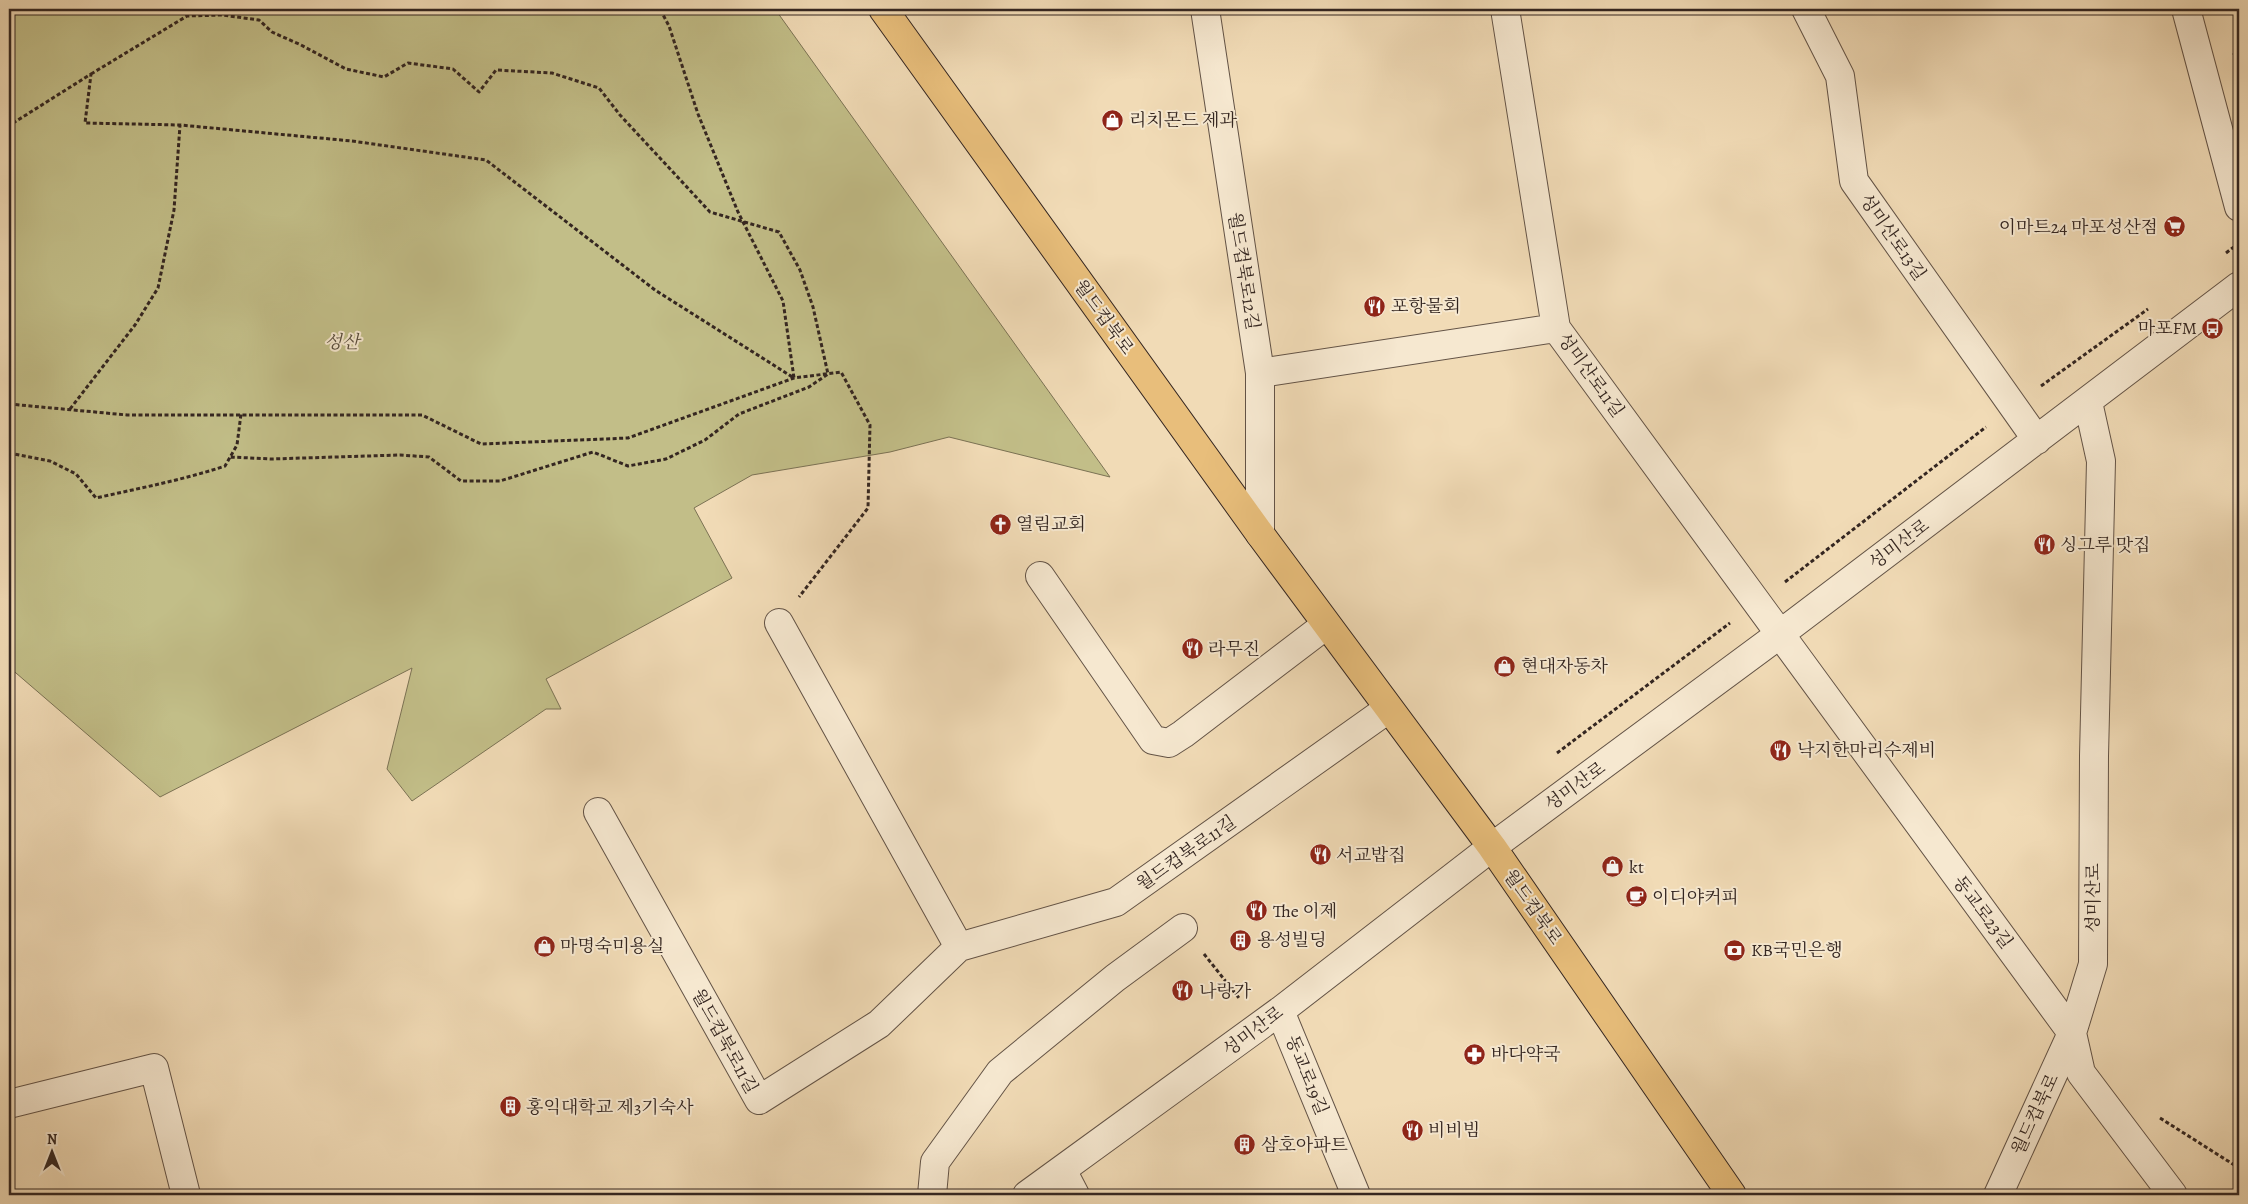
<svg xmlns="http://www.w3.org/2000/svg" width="2248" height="1204" font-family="Alegreya,'Noto Serif KR',serif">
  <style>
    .green { fill: #c2be88; stroke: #7b7254 }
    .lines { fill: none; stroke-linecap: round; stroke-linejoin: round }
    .minor-casing { stroke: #635346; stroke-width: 30 }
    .major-casing { stroke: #342621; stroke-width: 30 }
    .path { stroke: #342621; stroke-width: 3; stroke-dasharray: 4 2.5; stroke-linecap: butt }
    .minor { stroke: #f6e8d0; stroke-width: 28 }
    .major { stroke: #e8be7b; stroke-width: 28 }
    .labels { text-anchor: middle; stroke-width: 4; stroke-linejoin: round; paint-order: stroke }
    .poi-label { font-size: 18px; fill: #342621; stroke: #f6e8d0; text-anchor: start }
    .street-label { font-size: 18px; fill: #342621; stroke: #f6e8d0 }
    .park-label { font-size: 18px; font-style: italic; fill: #584c3b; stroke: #f6e8d0 }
  </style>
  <rect width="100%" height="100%" fill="#f1dbb6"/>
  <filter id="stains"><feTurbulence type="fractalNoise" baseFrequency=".004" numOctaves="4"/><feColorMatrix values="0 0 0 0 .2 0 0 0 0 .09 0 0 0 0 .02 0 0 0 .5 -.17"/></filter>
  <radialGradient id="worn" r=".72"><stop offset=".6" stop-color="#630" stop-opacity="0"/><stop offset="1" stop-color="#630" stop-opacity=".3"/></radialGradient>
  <path class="green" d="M 9,9 L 775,9 L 1110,477 L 949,437 L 890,452 L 752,475 L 694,508 L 732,578 L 546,679 L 561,709 L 546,709 L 412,801 L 387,769 L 412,668 L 160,797 L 9,667 Z"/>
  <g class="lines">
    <defs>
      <path id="minor" d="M 1205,9 L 1260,373 L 1260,534
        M 1505,9 L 1556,328 L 2072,1033 L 2081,1073 L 2173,1195
        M 1806,9 L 1840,76 L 1854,181 L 2037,440
        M 2186,9 L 2239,207
        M 1260,373 L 1556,328
        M 1040,576 L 1153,740 L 1169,743 L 1183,734 L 1326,625
        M 779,623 L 959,947
        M 598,812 L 759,1100 L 879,1024 L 959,947 L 1116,902 L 1388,709
        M 1280,1011 L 1356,1195
        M 9,1104 L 154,1068 L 186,1195
        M 1062,1170 L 1075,1195
        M 932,1195 L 935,1162 L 1000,1072 L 1115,978 L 1183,928
        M 1027,1195 L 1280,1011 L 1492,847 L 1780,634 L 2239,286
        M 1998,1195 L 2072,1033 L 2093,964 L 2094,756 L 2101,461 L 2088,402"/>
      <path id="major" d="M 883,9 L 1260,534 L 1492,847 L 1732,1195"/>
    </defs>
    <use href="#minor" class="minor-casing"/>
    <use href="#major" class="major-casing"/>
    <path class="path" d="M 2233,55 L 2239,52
      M 91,74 L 187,16 L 222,15 L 259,20 L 272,32 L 301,45 L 346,69 L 384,77 L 408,63 L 453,69 L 479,92 L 496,70 L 552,73 L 599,88 L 620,115 L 710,212 L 779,232 L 800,270 L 813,307 L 828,374 L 809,387 L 739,414 L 705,440 L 666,459 L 628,466 L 593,452 L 500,481 L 461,481 L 429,457 L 400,455 L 271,459 L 230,457
      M 9,122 L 10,125 L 91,74 L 85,123 L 180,125 L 352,141 L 486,160 L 655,290 L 794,378 L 783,301 L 738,212 L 698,114 L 669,26 L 660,9
      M 2226,253 L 2239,243
      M 2041,386 L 2148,309
      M 9,404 L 127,415 L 422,415 L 481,444 L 628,438 L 794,378 L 841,372 L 870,425 L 868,508 L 799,597
      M 70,409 L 135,325 L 158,288 L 174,210 L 180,125
      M 9,453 L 50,461 L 76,474 L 96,498 C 140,488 183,480 225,466 L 237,445 L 241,414
      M 1785,582 L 1986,427
      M 1557,753 L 1730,623
      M 1204,954 L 1239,998
      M 2160,1118 L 2239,1168"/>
    <use href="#minor" class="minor"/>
    <use href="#major" class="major"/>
  </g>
  <defs>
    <symbol id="shop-disc" viewBox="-11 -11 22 22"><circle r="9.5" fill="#8f2418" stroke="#f6e8d0"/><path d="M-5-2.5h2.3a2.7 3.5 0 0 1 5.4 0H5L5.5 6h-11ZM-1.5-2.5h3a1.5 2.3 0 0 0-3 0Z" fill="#fff"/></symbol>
    <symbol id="supermarket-disc" viewBox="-11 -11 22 22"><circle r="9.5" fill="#8f2418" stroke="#f6e8d0"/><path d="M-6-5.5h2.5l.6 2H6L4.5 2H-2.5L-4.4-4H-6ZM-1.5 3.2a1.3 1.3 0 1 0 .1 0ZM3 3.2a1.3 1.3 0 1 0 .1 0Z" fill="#fff"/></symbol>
    <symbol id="restaurant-disc" viewBox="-11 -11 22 22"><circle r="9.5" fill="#8f2418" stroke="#f6e8d0"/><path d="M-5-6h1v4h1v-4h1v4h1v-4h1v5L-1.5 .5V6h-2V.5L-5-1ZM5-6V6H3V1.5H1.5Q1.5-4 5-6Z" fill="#fff"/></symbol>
    <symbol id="bus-disc" viewBox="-11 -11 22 22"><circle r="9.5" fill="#8f2418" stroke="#f6e8d0"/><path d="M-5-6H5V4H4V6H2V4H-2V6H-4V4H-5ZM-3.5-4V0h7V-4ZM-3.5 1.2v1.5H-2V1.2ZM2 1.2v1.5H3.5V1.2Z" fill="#fff"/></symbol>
    <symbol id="church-disc" viewBox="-11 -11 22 22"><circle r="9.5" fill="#8f2418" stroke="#f6e8d0"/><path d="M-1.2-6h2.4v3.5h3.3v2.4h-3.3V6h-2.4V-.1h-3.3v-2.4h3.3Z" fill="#fff"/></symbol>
    <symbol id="cafe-disc" viewBox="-11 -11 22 22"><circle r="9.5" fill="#8f2418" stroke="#f6e8d0"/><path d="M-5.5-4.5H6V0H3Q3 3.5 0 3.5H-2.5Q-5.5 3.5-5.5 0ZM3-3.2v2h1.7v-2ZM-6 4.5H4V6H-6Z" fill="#fff"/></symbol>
    <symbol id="building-disc" viewBox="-11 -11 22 22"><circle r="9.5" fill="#8f2418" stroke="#f6e8d0"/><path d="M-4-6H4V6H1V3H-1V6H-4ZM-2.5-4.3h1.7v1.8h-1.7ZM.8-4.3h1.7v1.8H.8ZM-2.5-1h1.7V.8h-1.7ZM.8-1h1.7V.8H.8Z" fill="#fff"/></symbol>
    <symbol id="bank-disc" viewBox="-11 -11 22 22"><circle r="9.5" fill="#8f2418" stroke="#f6e8d0"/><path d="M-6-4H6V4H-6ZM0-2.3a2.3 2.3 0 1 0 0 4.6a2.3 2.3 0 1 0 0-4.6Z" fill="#fff"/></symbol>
    <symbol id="pharmacy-disc" viewBox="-11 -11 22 22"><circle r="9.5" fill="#8f2418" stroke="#f6e8d0"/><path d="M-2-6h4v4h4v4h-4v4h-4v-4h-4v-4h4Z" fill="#fff"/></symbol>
  </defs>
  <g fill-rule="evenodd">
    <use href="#shop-disc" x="1100" y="108" width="25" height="25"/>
    <use href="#supermarket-disc" x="2162" y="214" width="25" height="25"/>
    <use href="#restaurant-disc" x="1362" y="294" width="25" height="25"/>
    <use href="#bus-disc" x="2200" y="316" width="25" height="25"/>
    <use href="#church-disc" x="988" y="512" width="25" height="25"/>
    <use href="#restaurant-disc" x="2032" y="532" width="25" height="25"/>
    <use href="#restaurant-disc" x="1180" y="636" width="25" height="25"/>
    <use href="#shop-disc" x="1492" y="654" width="25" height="25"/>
    <use href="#restaurant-disc" x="1768" y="738" width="25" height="25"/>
    <use href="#restaurant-disc" x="1308" y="842" width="25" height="25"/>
    <use href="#shop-disc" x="1600" y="854" width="25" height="25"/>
    <use href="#cafe-disc" x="1624" y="884" width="25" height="25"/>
    <use href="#restaurant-disc" x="1244" y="898" width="25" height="25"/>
    <use href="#building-disc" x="1228" y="928" width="25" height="25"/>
    <use href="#shop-disc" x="532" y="934" width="25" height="25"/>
    <use href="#bank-disc" x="1722" y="938" width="25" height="25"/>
    <use href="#restaurant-disc" x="1170" y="978" width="25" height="25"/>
    <use href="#pharmacy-disc" x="1462" y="1042" width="25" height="25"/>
    <use href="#building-disc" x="498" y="1094" width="25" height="25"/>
    <use href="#restaurant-disc" x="1400" y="1118" width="25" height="25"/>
    <use href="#building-disc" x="1232" y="1132" width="25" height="25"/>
  </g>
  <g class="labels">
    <g class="poi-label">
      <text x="1129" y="126">리치몬드 제과</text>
      <text x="2158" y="233" text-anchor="end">이마트24 마포성산점</text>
      <text x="1391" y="312">포항물회</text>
      <text x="2197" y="334" text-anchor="end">마포FM</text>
      <text x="1016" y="530">열림교회</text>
      <text x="2060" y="551">싱그루 맛집</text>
      <text x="1208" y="655">라무진</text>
      <text x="1521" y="672">현대자동차</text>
      <text x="1797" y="756">낙지한마리수제비</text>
      <text x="1336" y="861">서교밥집</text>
      <text x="1629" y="873">kt</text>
      <text x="1652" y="903">이디야커피</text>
      <text x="1273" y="917">The 이제</text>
      <text x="1257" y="946">용성빌딩</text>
      <text x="560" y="952">마명숙미용실</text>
      <text x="1751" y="956">KB국민은행</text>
      <text x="1199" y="997">나랑가</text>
      <text x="1491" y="1060">바다약국</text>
      <text x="526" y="1113">홍익대학교 제3기숙사</text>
      <text x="1428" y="1136">비비빔</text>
      <text x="1261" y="1151">삼호아파트</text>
    </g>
    <g class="street-label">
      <text transform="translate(1893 237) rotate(55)" y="6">성미산로13길</text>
      <text transform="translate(1244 271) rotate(81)" y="6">월드컵북로12길</text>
      <text transform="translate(1104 317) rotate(54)" y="6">월드컵북로</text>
      <text transform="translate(1591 375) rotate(54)" y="6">성미산로11길</text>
      <text transform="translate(1899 544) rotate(-37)" y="6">성미산로</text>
      <text transform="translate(1575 786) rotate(-36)" y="6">성미산로</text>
      <text transform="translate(1186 853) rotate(-35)" y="6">월드컵북로11길</text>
      <text transform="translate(2093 898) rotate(-90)" y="6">성미산로</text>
      <text transform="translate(1533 907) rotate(55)" y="6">월드컵북로</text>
      <text transform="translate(1983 912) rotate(53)" y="6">동교로23길</text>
      <text transform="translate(1253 1031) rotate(-37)" y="6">성미산로</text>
      <text transform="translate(725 1041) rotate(61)" y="6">월드컵북로11길</text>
      <text transform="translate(1307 1075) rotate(68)" y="6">동교로19길</text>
      <text transform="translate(2035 1114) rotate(-65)" y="6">월드컵북로</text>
    </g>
    <g class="park-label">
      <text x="342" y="348">성산</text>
    </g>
  </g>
  <rect width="2248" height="1204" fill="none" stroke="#f1dbb6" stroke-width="30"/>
  <rect x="10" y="10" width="2228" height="1184" fill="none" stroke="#342621" stroke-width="2.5"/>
  <rect x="15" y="15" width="2218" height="1174" fill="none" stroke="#342621"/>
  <g transform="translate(52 1152)" stroke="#f6e8d0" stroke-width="4" paint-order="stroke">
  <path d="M0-4L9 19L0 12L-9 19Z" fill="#342621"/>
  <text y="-8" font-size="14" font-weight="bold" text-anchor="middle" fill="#342621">N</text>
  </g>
  <rect width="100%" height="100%" filter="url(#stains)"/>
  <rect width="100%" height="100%" fill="url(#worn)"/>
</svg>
